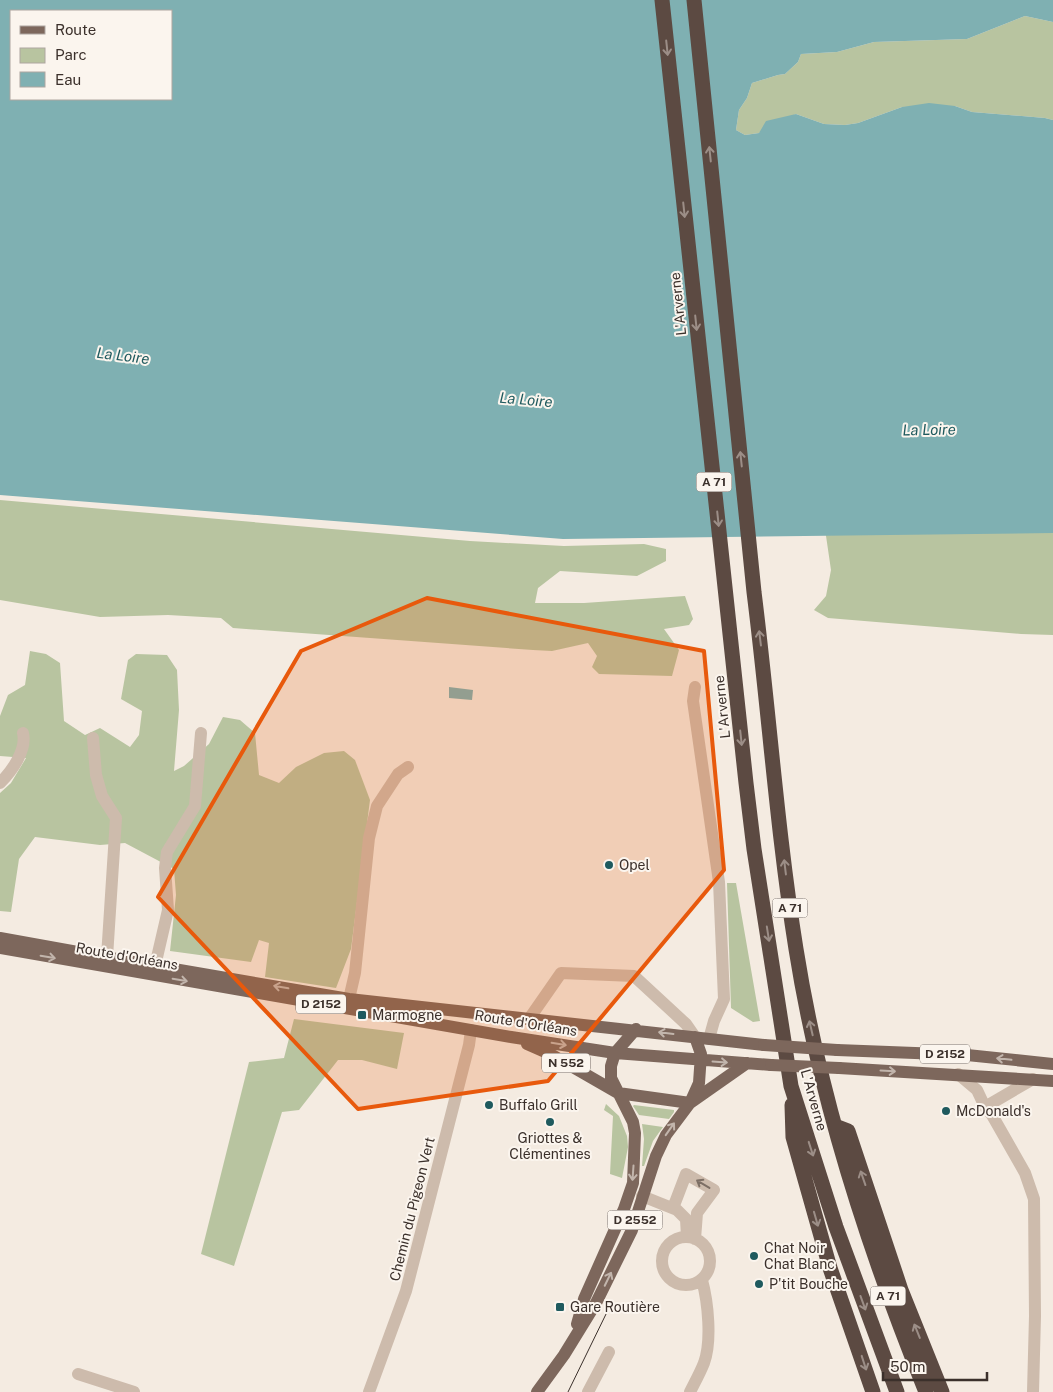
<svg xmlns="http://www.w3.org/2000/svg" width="1053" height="1392" font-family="'Public Sans',sans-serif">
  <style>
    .green { fill: #b8c4a0 }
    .water { fill: #7fb0b2; fill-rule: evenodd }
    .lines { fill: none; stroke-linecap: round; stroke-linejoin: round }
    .minor { stroke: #cdbbac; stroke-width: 12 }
    .major { stroke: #7d675c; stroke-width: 12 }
    .highway { stroke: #5c4a42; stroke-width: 15 }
    .tram { stroke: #3b302b; stroke-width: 1 }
    .major-bridge { stroke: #7d675c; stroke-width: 12 }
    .oneway { stroke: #9c8e87 }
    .oneway2 { stroke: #c2b5ac }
    .oneway3 { stroke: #7d6f65 }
    .marked { fill: #e8590c; fill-opacity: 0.2; stroke: #e8590c; stroke-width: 4; stroke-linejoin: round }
    .poi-dot { fill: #1f5a5e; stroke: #fbf5ee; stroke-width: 2 }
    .labels { text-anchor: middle; stroke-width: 4; stroke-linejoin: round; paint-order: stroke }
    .shield { fill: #fbf5ee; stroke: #756b66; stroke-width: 1 }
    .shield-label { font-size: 12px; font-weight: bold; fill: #3b302b }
    .street-label { font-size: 14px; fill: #3b302b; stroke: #fbf5ee }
    .poi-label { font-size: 14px; fill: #3b302b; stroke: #fbf5ee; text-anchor: start }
    .water-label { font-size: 15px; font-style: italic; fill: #1f5a5e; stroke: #fbf5ee }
  </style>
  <rect width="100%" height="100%" fill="#f4ebe1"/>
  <path class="green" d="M 1025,16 L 1053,22 L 1053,120 L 1045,118 L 972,112 L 955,106 L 902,107 L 858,123 L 845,125 L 824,124 L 796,114 L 759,133 L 745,135 L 736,130 L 739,110 L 747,98 L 752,83 L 778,75 L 785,74 L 798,62 L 801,54 L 837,52 L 874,42 L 967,39 Z
    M 0,500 L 470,541 L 564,546 L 644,544 L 666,549 L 666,561 L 637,576 L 560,571 L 538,588 L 535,603 L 584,603 L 685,596 L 693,619 L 689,625 L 664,629 L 679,650 L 672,676 L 599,674 L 592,667 L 597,656 L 588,643 L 552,651 L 533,650 L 233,628 L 221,618 L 168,615 L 100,617 L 0,600 Z
    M 1053,522 L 1053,635 L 1021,634 L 828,618 L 814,610 L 826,596 L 831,570 L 825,529 Z
    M 30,651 L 46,654 L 60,663 L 64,721 L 85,735 L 100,728 L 130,747 L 139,735 L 142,711 L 121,699 L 128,660 L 136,654 L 167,655 L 177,670 L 179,710 L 174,771 L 184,766 L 209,744 L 223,717 L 240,720 L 255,733 L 259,775 L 279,783 L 296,767 L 324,753 L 344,751 L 355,760 L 370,800 L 351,949 L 336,988 L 265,977 L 269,943 L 259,940 L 251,962 L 170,951 L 176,895 L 174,869 L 125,843 L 100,845 L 35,837 L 19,859 L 11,912 L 0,911 L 0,793 L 11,783 L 26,758 L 0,756 L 0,716 L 8,695 L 25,685 Z
    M 727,883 L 736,883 L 760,1021 L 753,1022 L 731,1008 Z
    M 294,1019 L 404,1033 L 397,1069 L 362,1060 L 338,1060 L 299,1110 L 282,1112 L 234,1266 L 201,1254 L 249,1062 L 284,1058 Z
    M 606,1104 L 619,1116 L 627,1136 L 628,1147 L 622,1178 L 610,1174 L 613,1116 L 604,1110 Z
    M 634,1105 L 674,1110 L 674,1112 L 669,1119 L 639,1115 L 633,1106 Z
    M 642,1124 L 663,1127 L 653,1141 L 644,1166 L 642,1166 L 644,1139 Z"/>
  <path class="water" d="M 0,0 L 1053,0 L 1053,22 L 1025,16 L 967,39 L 874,42 L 837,52 L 801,54 L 798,62 L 785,74 L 778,75 L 752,83 L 747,98 L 739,110 L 736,130 L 745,135 L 759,133 L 766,121 L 796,114 L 824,124 L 845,125 L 858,123 L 902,107 L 929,103 L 955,106 L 972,112 L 1045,118 L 1053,120 L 1053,533 L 563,539 L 0,495 ZM 11,11 L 171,11 L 171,99 L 11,99 Z
    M 449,687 L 473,690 L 472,700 L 449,698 Z"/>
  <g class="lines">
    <path class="minor" d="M 695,687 L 693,701 L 719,882 L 724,999 L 714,1021 L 709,1039
      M 93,738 L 96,775 L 102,796 L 116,818 L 107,957
      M 0,783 C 12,771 27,750 23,733
      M 155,966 L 168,910 L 165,868 L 167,852 L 195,806 L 201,733
      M 349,999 L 355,973 L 369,838 L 377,806 L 398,774 L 408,767
      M 529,1019 L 561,973 L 634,976 L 686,1024 L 695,1037
      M 958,1074 L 977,1090 L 985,1107 L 992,1115 L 1025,1173 L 1034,1199 L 1035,1316 L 1033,1392
      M 985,1107 L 1033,1079
      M 642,1196 L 677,1210 L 686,1219 L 687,1237
      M 673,1208 L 686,1174 L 714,1190 L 697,1213 L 695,1239
      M662 1261a24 24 0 1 1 48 0a24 24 0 1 1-48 0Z
      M 78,1374 L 134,1392
      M 369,1392 L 406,1291 L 469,1045 L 471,1030
      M 588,1392 L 609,1352
      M 690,1392 C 695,1382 700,1373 704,1363 C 712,1341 708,1302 702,1280"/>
    <path class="major" d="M 0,938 L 133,962 L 349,999 L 764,1045
      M 0,948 L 511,1037 L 615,1053 L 771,1065
      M 527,1044 L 552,1055 L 618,1093 L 690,1103 L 747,1063
      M 837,1050 L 967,1055 L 1053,1064
      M 839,1068 L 1053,1081
      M 577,1324 L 584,1299 L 624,1209 L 633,1183 L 635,1133 L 633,1122 L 611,1078 L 611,1066 L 615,1053 L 636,1029
      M 537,1392 L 564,1355 L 596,1303 L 632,1230 L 656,1156 L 666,1135 L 690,1103 L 699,1083 L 701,1054 L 695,1037"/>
    <path class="highway" d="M 662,0 L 746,783 L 754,849 L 791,1086 L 836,1227 L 897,1392
      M 694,0 L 754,592 C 769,711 777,831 796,949 C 820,1101 868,1249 926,1392
      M 792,1105 L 793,1137 L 830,1268 L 873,1392
      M 835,1126 L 848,1131 L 901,1290 L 942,1392"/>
    <path class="tram" d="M 568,1392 L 608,1310"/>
    <path class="major-bridge" d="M 764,1045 L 837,1050
      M 771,1065 L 839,1068"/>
  </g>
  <defs><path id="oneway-shaft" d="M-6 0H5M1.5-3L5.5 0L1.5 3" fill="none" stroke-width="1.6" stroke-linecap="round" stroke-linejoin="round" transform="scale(1.25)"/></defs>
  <g class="oneway">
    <use href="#oneway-shaft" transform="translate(667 48) rotate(84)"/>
    <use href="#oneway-shaft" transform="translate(710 154) rotate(-96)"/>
    <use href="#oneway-shaft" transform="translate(684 210) rotate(84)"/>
    <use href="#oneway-shaft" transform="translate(696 323) rotate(84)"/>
    <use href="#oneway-shaft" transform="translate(741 459) rotate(-96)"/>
    <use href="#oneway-shaft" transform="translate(718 519) rotate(84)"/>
    <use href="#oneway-shaft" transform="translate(760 638) rotate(-97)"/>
    <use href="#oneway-shaft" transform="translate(741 738) rotate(84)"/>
    <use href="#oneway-shaft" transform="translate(785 867) rotate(-97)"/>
    <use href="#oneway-shaft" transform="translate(768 934) rotate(81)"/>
    <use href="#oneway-shaft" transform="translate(811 1028) rotate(-103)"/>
    <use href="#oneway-shaft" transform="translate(811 1149) rotate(72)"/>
    <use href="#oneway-shaft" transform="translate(863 1178) rotate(-109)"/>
    <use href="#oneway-shaft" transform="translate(816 1219) rotate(74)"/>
    <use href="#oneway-shaft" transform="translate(863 1303) rotate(70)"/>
    <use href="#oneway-shaft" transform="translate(917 1331) rotate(-112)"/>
    <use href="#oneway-shaft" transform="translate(864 1363) rotate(72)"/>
  </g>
  <g class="oneway2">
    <use href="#oneway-shaft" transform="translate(48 957) rotate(10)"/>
    <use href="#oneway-shaft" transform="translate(180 980) rotate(10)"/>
    <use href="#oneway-shaft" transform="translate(281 987) rotate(-170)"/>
    <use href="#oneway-shaft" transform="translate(666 1033) rotate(-173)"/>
    <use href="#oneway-shaft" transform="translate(559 1044) rotate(9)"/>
    <use href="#oneway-shaft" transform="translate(1004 1059) rotate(-174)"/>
    <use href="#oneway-shaft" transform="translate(720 1062) rotate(4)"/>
    <use href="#oneway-shaft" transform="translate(888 1071) rotate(3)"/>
    <use href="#oneway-shaft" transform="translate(670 1129) rotate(-55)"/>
    <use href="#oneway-shaft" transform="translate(633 1173) rotate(94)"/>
    <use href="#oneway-shaft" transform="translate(608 1279) rotate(-64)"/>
  </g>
  <use class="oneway3" href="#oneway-shaft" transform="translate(703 1184) rotate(-149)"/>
  <path class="marked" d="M 427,598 L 704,651 L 724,870 L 548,1081 L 358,1109 L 158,897 L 301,651 Z"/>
  <g class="poi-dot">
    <circle cx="609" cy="865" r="5"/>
    <rect x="357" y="1010" width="10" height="10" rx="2.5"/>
    <circle cx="489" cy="1105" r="5"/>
    <circle cx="946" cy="1111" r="5"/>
    <circle cx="550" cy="1122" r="5"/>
    <circle cx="754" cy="1256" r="5"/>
    <circle cx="759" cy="1284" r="5"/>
    <rect x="555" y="1302" width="10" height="10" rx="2.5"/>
  </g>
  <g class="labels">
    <g class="shield">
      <rect x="696.5" y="472.5" width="35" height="19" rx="4"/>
      <rect x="772.5" y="898.5" width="35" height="19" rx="4"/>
      <rect x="296" y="994.5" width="50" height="19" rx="4"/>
      <rect x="920" y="1044.5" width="50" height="19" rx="4"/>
      <rect x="542" y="1053.5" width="48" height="19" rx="4"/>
      <rect x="607.5" y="1210.5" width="55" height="19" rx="4"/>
      <rect x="870.5" y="1286.5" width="35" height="19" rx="4"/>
    </g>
    <g class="shield-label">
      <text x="714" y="486">A 71</text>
      <text x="790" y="912">A 71</text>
      <text x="321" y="1008">D 2152</text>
      <text x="945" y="1058">D 2152</text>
      <text x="566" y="1067">N 552</text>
      <text x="635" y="1224">D 2552</text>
      <text x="888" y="1300">A 71</text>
    </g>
    <g class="street-label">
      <text transform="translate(678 304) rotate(-96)" y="5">L'Arverne</text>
      <text transform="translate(722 707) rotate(-96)" y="5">L'Arverne</text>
      <text transform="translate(127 956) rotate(10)" y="5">Route d'Orléans</text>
      <text transform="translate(526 1023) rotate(9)" y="5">Route d'Orléans</text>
      <text transform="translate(814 1100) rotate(74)" y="5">L'Arverne</text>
      <text transform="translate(412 1209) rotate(-76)" y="5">Chemin du Pigeon Vert</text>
    </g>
    <g class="poi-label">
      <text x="619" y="870">Opel</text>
      <text x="372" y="1020">Marmogne</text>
      <text x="499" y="1110">Buffalo Grill</text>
      <text x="956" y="1116">McDonald's</text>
      <text x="550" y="1143" text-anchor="middle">Griottes &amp;<tspan x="550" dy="16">Clémentines</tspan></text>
      <text x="764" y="1253">Chat Noir<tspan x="764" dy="16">Chat Blanc</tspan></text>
      <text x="769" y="1289">P'tit Bouche</text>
      <text x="570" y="1312">Gare Routière</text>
    </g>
    <g class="water-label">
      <text transform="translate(123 356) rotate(7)" y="5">La Loire</text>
      <text transform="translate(526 400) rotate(5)" y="5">La Loire</text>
      <text transform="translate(929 430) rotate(-1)" y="5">La Loire</text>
    </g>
  </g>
  <rect x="10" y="10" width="162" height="90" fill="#fbf5ee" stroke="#aea6a0"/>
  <rect x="20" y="26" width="25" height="8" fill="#7d675c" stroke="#aea6a0"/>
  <text x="55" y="35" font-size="15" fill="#3b302b">Route</text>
  <rect x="20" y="48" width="25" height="15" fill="#b8c4a0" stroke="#aea6a0"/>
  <text x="55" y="60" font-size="15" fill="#3b302b">Parc</text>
  <rect x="20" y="72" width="25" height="15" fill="#7fb0b2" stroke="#aea6a0"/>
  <text x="55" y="85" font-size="15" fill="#3b302b">Eau</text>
  <path d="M883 1372v8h104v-8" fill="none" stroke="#3b302b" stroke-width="2.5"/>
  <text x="890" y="1372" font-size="15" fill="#3b302b" stroke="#fbf5ee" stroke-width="4" paint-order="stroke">50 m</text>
</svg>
